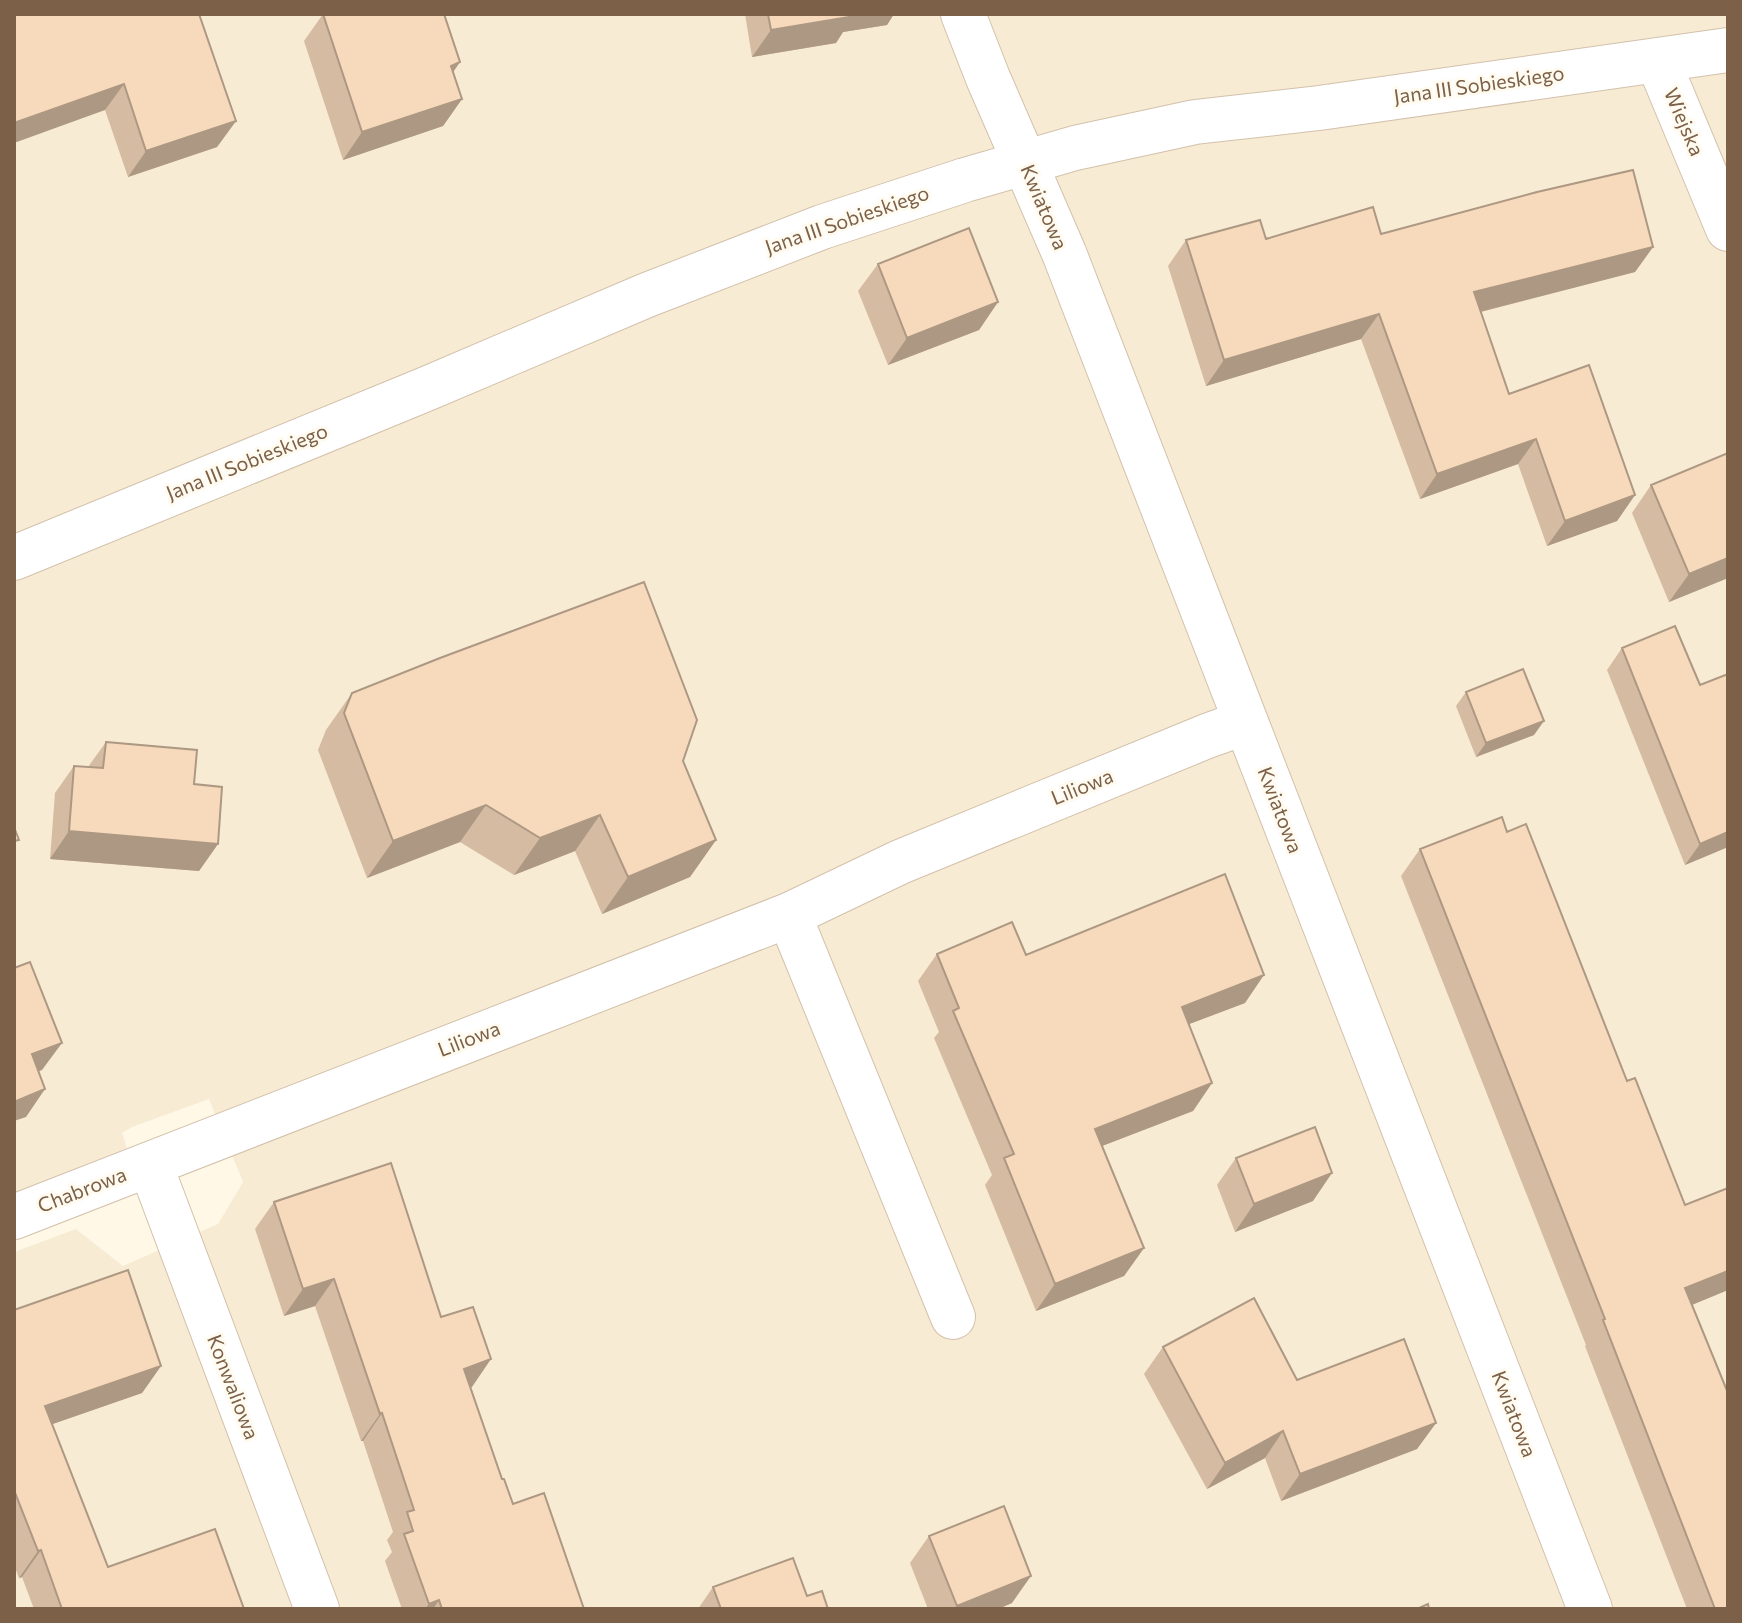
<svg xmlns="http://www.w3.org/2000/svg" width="1742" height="1623" font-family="Commissioner,sans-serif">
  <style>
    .residential { fill: #f7ebd4 }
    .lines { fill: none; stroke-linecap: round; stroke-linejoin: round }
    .minor-casing { stroke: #d3c1ab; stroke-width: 46 }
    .tertiary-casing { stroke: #d3c1ab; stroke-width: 46 }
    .minor { stroke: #fff; stroke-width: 44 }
    .tertiary { stroke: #fff; stroke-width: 44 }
    .wall { fill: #d4bba1 }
    .shaded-wall { fill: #ad9883 }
    .building { fill: #f7d9bb; stroke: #ad9883; stroke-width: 2 }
    .labels { text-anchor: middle; stroke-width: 6; stroke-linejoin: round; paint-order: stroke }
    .street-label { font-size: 20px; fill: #7c6047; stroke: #fffbf0 }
  </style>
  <rect width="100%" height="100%" fill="#fff8e7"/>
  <path class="residential" d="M 14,14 L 1728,14 L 1728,1609 L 14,1609 L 14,1252 L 76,1229 L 123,1266 L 218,1224 L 243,1182 L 209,1099 L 132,1127 L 122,1133 L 127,1148 L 14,1194 Z"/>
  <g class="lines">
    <defs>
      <path id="minor" d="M 963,14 L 988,78 L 1064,253 L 1590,1609
        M 1658,61 L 1728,229
        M 150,1164 L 317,1609
        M 14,1217 L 789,915
        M 953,1317 L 789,915 L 900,862 L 1207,736 L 1246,722"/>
      <path id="tertiary" d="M 14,558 L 426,389 L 647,295 L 822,227 L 965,180 L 1075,148 L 1195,122 L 1319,108 L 1728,50"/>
    </defs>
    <use href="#minor" class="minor-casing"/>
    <use href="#tertiary" class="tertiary-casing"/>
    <use href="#minor" class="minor"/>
    <use href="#tertiary" class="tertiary"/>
  </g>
  <path class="wall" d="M 14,14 L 236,121 L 217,147 L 128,177 L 105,110 Z
    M 323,14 L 453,72 L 462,99 L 443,126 L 343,160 L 304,41 Z
    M 745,14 L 894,14 L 887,25 L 843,32 L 836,43 L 752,57 Z
    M 1381,234 L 1653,247 L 1635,272 L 1481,312 L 1509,394 L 1635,495 L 1617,521 L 1547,546 L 1518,464 L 1420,499 L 1361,339 L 1206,386 L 1168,266 L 1186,240 Z
    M 878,264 L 998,302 L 979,330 L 888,365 L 858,291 Z
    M 1728,453 L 1728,578 L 1669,602 L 1632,513 L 1651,485 Z
    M 1622,648 L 1728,847 L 1685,865 L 1607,670 Z
    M 1466,692 L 1534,735 L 1476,757 L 1456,706 Z
    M 352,693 L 683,761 L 716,840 L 690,877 L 602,914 L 575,851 L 514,875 L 460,842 L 367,878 L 318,750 L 326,730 Z
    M 106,742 L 194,784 L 218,844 L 199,871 L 50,859 L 55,793 L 74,766 L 88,767 Z
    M 1507,832 L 1685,1205 L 1728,1188 L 1728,1290 L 1692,1305 L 1728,1609 L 1687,1609 L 1585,1346 L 1586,1345 L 1401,876 L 1420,849 Z
    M 937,954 L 1026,955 L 1245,1003 L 1189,1024 L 1212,1083 L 1193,1111 L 1102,1146 L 1144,1248 L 1124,1276 L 1036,1311 L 985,1185 L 992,1175 L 934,1038 L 939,1032 L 918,981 Z
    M 1236,1158 L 1313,1201 L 1235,1232 L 1217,1185 Z
    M 274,1202 L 441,1317 L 472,1387 L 471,1387 L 502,1479 L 513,1504 L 584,1609 L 402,1609 L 385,1561 L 392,1552 L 387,1540 L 393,1532 L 363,1441 L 361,1441 L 315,1306 L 284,1316 L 255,1229 Z
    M 14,1310 L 161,1366 L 142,1393 L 52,1424 L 108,1567 L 244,1609 L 34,1609 L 22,1577 L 19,1578 L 14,1565 Z
    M 1163,1347 L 1297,1380 L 1436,1423 L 1417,1449 L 1281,1501 L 1265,1458 L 1207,1489 L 1144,1374 Z
    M 929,1536 L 1012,1603 L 998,1609 L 928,1609 L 910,1563 Z
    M 713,1587 L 807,1596 L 828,1609 L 698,1609 Z"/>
  <path class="shaded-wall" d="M 852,14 L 894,14 L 887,25 L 843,32 L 836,43 L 752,57 L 771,30 Z
    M 460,62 L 441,90 L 451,66 Z
    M 124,84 L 105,110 L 14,143 L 14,123 Z
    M 462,99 L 443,126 L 343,160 L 362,132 Z
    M 236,121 L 217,147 L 128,177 L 146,151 Z
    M 1653,247 L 1635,272 L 1456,318 L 1474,292 Z
    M 998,302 L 979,330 L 888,365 L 907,338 Z
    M 1379,314 L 1361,339 L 1206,386 L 1224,360 Z
    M 1536,439 L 1518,464 L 1420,499 L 1437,474 Z
    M 1635,495 L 1617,521 L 1547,546 L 1565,521 Z
    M 1728,558 L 1728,578 L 1669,602 L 1689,574 Z
    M 1544,721 L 1534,735 L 1476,757 L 1486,743 Z
    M 486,805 L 460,842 L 367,878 L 393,841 Z
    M 600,815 L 575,851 L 514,875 L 540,838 Z
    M 69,831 L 218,844 L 199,871 L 50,859 Z
    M 1728,832 L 1728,847 L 1685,865 L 1700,844 Z
    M 716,840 L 690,877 L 602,914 L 628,877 Z
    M 1264,975 L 1245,1003 L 1163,1034 L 1182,1007 Z
    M 62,1043 L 42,1070 L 14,1081 L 32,1054 Z
    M 1212,1083 L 1193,1111 L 1076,1156 L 1095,1129 Z
    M 45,1089 L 26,1117 L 14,1121 L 14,1102 Z
    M 1332,1173 L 1313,1201 L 1235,1232 L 1254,1204 Z
    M 1144,1248 L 1124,1276 L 1036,1311 L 1055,1284 Z
    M 1728,1271 L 1728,1290 L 1667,1315 L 1685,1288 Z
    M 334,1279 L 315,1306 L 284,1316 L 303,1289 Z
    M 491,1359 L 472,1387 L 445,1396 L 464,1369 Z
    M 161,1366 L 142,1393 L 27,1433 L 45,1406 Z
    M 382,1413 L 363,1441 L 361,1441 L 380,1414 Z
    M 1436,1423 L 1417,1449 L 1281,1501 L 1300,1474 Z
    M 1283,1431 L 1265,1458 L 1207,1489 L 1225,1463 Z
    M 41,1550 L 22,1577 L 19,1578 L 38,1551 Z
    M 1031,1576 L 1012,1603 L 998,1609 L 954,1609 L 957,1606 Z
    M 439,1600 L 433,1609 L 425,1609 L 429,1604 Z"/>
  <path class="building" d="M 14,14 L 199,14 L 236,121 L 146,151 L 124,84 L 14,123 Z
    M 323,14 L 444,14 L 460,62 L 451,66 L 462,99 L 362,132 Z
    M 768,14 L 855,14 L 855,16 L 771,30 Z
    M 1633,170 L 1653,247 L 1474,292 L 1509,394 L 1589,365 L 1635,495 L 1565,521 L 1536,439 L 1437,474 L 1379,314 L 1224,360 L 1186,240 L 1260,220 L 1266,239 L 1373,207 L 1381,234 L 1537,192 Z
    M 969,228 L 998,302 L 907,338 L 878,264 Z
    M 1728,453 L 1728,558 L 1689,574 L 1651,485 Z
    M 644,582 L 697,720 L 683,761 L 716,840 L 628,877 L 600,815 L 540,838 L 486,805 L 393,841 L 344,713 L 352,693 L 440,658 Z
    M 1675,626 L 1700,685 L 1728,674 L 1728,832 L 1700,844 L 1622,648 Z
    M 1523,669 L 1544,721 L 1486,743 L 1466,692 Z
    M 106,742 L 197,750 L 194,784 L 222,787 L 218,844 L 69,831 L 74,766 L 103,768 Z
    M 1502,817 L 1507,832 L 1526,824 L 1627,1081 L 1635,1078 L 1685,1205 L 1728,1188 L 1728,1271 L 1685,1288 L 1728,1393 L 1728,1609 L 1715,1609 L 1603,1320 L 1605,1319 L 1420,849 Z
    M 14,827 L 19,840 L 14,841 Z
    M 1225,874 L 1264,975 L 1182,1007 L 1212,1083 L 1095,1129 L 1144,1248 L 1055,1284 L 1004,1158 L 1014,1154 L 953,1011 L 959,1008 L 937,954 L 1012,922 L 1026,955 Z
    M 30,962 L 62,1043 L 32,1054 L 45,1089 L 14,1102 L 14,968 Z
    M 1315,1127 L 1332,1173 L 1254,1204 L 1236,1158 Z
    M 391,1163 L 441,1317 L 473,1307 L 491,1359 L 464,1369 L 502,1479 L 504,1479 L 513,1504 L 544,1493 L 584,1609 L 442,1609 L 439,1600 L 429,1604 L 404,1534 L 413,1531 L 407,1512 L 414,1510 L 382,1413 L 380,1414 L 334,1279 L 303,1289 L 274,1202 Z
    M 128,1270 L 161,1366 L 45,1406 L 108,1567 L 215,1529 L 244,1609 L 62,1609 L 41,1550 L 38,1551 L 14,1490 L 14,1310 Z
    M 1254,1298 L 1297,1380 L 1404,1339 L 1436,1423 L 1300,1474 L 1283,1431 L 1225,1463 L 1163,1347 Z
    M 1004,1506 L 1031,1576 L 957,1606 L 929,1536 Z
    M 793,1558 L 807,1596 L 822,1591 L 828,1609 L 721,1609 L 713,1587 Z
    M 1428,1604 L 1429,1609 L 1417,1609 Z"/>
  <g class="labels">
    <g class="street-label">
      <text transform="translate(1479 85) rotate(-8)" y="7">Jana III Sobieskiego</text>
      <text transform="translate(1684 122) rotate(67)" y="7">Wiejska</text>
      <text transform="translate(1044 207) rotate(67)" y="7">Kwiatowa</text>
      <text transform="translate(847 220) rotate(-19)" y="7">Jana III Sobieskiego</text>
      <text transform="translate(247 462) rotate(-22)" y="7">Jana III Sobieskiego</text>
      <text transform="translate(1082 787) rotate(-22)" y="7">Liliowa</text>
      <text transform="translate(1280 810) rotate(69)" y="7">Kwiatowa</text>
      <text transform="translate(469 1039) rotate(-21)" y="7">Liliowa</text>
      <text transform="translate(82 1190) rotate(-21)" y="7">Chabrowa</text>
      <text transform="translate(233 1387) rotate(69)" y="7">Konwaliowa</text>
      <text transform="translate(1514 1414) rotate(69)" y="7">Kwiatowa</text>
    </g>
  </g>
  <rect width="1742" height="1623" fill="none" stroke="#7c6047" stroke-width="32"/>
</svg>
